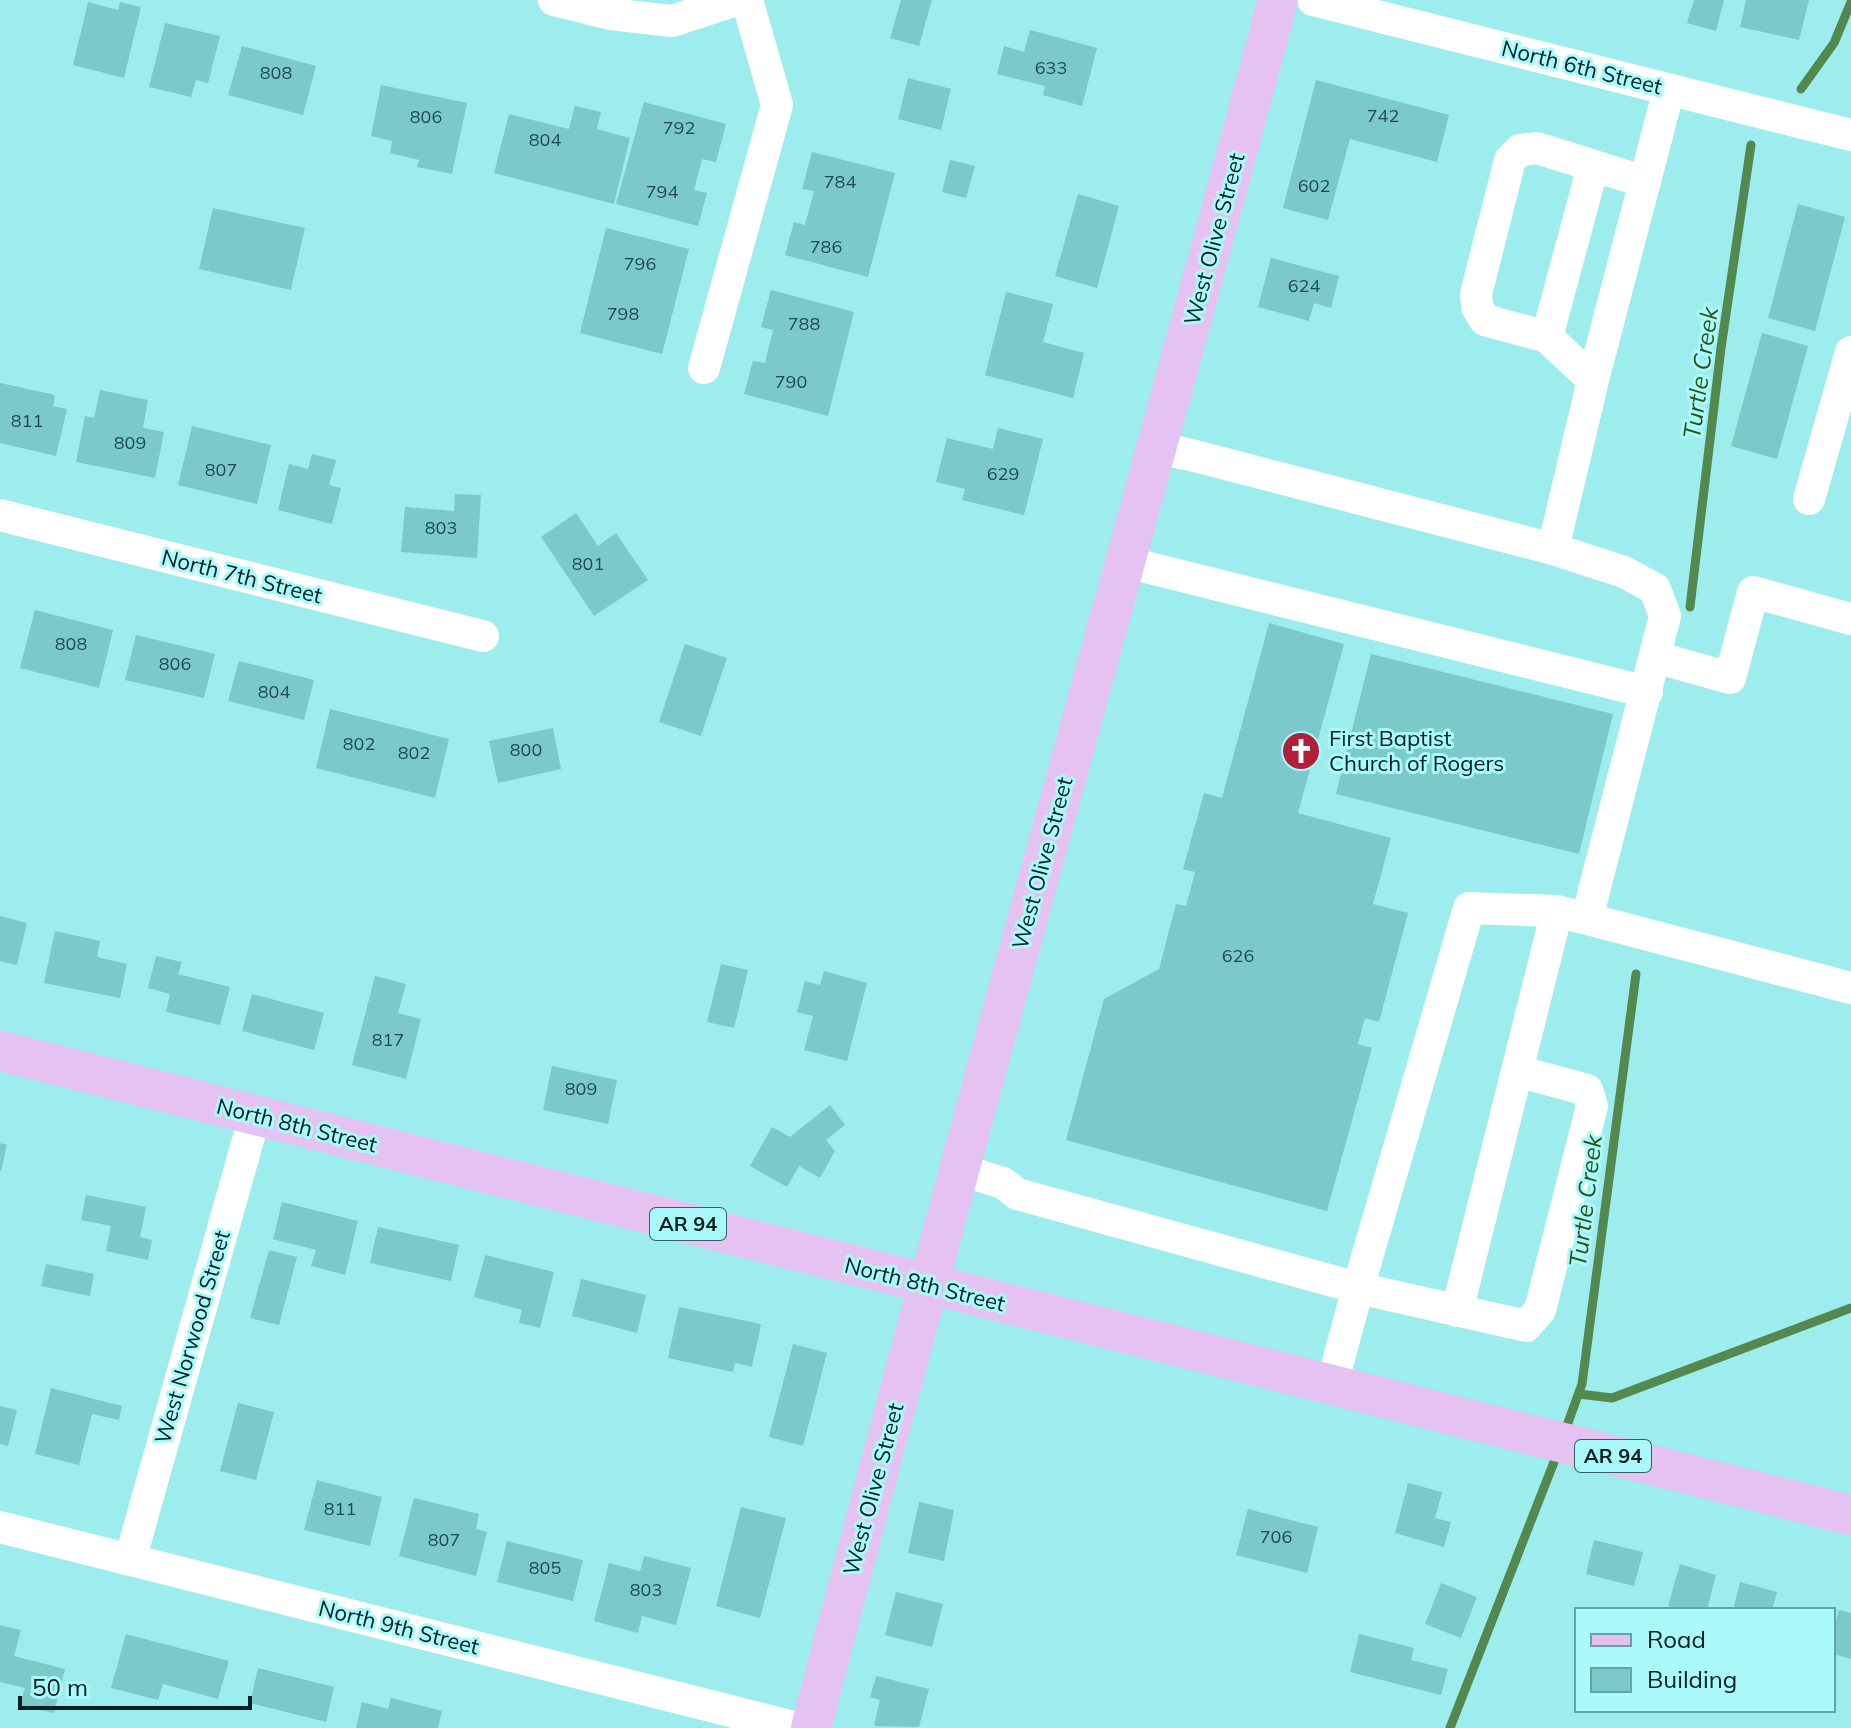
<svg xmlns="http://www.w3.org/2000/svg" width="1851" height="1728" font-family="Mulish,sans-serif">
  <style>
    .lines { fill: none; stroke-linecap: round; stroke-linejoin: round }
    .stream { stroke: #53894e; stroke-width: 9 }
    .building { fill: #7bc9cb }
    .minor { stroke: #fff; stroke-width: 32 }
    .major { stroke: #e6c2f2; stroke-width: 40 }
    .labels { text-anchor: middle; stroke-width: 6; stroke-linejoin: round; paint-order: stroke }
    .number-label { font-size: 18px; fill: #1f4b4d }
    .shield { fill: #aafafc; stroke: #336264; stroke-width: 2 }
    .shield-label { font-size: 20px; font-weight: bold; fill: #002123 }
    .street-label { font-size: 22px; fill: #002123; stroke: #aafafc }
    .poi-label { font-size: 22px; fill: #002123; stroke: #aafafc; text-anchor: start }
    .water-label { font-size: 24px; font-style: italic; fill: #2a531a; stroke: #aafafc }
  </style>
  <rect width="100%" height="100%" fill="#9decee"/>
  <g class="lines">
    <path class="stream" d="M 1801,89 L 1834,43 L 1851,2
      M 1690,607 L 1721,348 L 1751,145
      M 1579,1394 L 1612,1398 L 1851,1308
      M 1565,1431 L 1582,1384 L 1636,974
      M 1450,1728 L 1554,1462"/>
  </g>
  <path class="building" d="M 901,0 L 932,0 L 919,46 L 890,38 Z
    M 1694,0 L 1724,0 L 1716,31 L 1687,23 Z
    M 1746,0 L 1809,0 L 1799,40 L 1740,27 Z
    M 88,2 L 118,10 L 120,2 L 141,7 L 124,78 L 73,65 Z
    M 165,23 L 220,36 L 208,83 L 196,80 L 191,97 L 149,87 Z
    M 1030,30 L 1097,48 L 1082,106 L 1043,95 L 1045,86 L 997,74 L 1004,46 L 1024,52 Z
    M 242,46 L 316,66 L 303,115 L 228,95 Z
    M 908,78 L 951,89 L 941,130 L 898,119 Z
    M 1316,80 L 1449,115 L 1437,162 L 1350,139 L 1328,220 L 1283,208 Z
    M 381,85 L 467,103 L 452,174 L 417,167 L 419,160 L 390,153 L 392,141 L 371,136 Z
    M 644,102 L 726,124 L 716,162 L 702,159 L 694,190 L 707,193 L 698,226 L 616,204 Z
    M 575,106 L 601,112 L 597,129 L 630,138 L 614,204 L 494,173 L 509,114 L 569,129 Z
    M 812,152 L 895,173 L 868,277 L 785,255 L 794,222 L 805,225 L 814,191 L 802,189 Z
    M 950,160 L 975,166 L 966,198 L 942,192 Z
    M 1078,194 L 1119,206 L 1097,288 L 1055,276 Z
    M 1798,204 L 1845,217 L 1815,331 L 1768,318 Z
    M 213,208 L 305,228 L 291,290 L 199,269 Z
    M 606,228 L 689,249 L 662,354 L 580,333 Z
    M 1271,258 L 1339,276 L 1331,308 L 1314,303 L 1309,321 L 1258,307 Z
    M 771,290 L 854,312 L 828,416 L 744,394 L 753,361 L 765,363 L 773,330 L 761,327 Z
    M 1006,292 L 1053,304 L 1043,342 L 1084,353 L 1073,398 L 985,375 Z
    M 1762,333 L 1808,346 L 1777,459 L 1731,446 Z
    M 0,383 L 55,395 L 53,406 L 67,409 L 56,456 L 0,443 Z
    M 100,390 L 148,400 L 143,428 L 164,432 L 155,478 L 76,462 L 85,416 L 94,418 Z
    M 192,426 L 271,445 L 257,504 L 178,485 Z
    M 998,428 L 1043,439 L 1024,515 L 962,500 L 965,489 L 936,482 L 947,438 L 993,449 Z
    M 312,454 L 336,460 L 329,485 L 341,488 L 332,524 L 278,510 L 289,464 L 308,469 Z
    M 455,494 L 481,495 L 477,558 L 401,552 L 405,507 L 454,511 Z
    M 576,513 L 598,546 L 616,533 L 648,580 L 594,616 L 541,537 Z
    M 35,610 L 113,630 L 99,688 L 20,668 Z
    M 1269,623 L 1344,644 L 1298,813 L 1391,838 L 1373,904 L 1408,913 L 1379,1022 L 1365,1018 L 1358,1044 L 1372,1048 L 1327,1211 L 1066,1140 L 1104,999 L 1159,969 L 1176,904 L 1186,906 L 1195,872 L 1183,869 L 1204,793 L 1222,798 Z
    M 136,635 L 215,654 L 204,698 L 125,680 Z
    M 685,644 L 727,658 L 701,736 L 659,722 Z
    M 1371,654 L 1613,714 L 1579,854 L 1336,794 Z
    M 239,661 L 314,680 L 304,720 L 228,701 Z
    M 330,709 L 449,739 L 435,798 L 316,768 Z
    M 553,728 L 561,769 L 498,783 L 489,741 Z
    M 0,916 L 27,923 L 17,965 L 0,961 Z
    M 55,931 L 100,941 L 97,957 L 127,964 L 120,998 L 44,983 Z
    M 156,956 L 182,962 L 178,974 L 230,987 L 220,1025 L 166,1012 L 170,994 L 148,988 Z
    M 721,964 L 748,970 L 734,1028 L 707,1022 Z
    M 824,971 L 867,983 L 847,1061 L 804,1050 L 813,1016 L 797,1012 L 805,981 L 820,985 Z
    M 375,976 L 406,984 L 398,1013 L 421,1019 L 406,1079 L 352,1065 Z
    M 252,994 L 324,1013 L 314,1050 L 242,1031 Z
    M 552,1066 L 617,1080 L 608,1124 L 543,1110 Z
    M 830,1105 L 845,1125 L 826,1140 L 835,1151 L 820,1178 L 799,1166 L 787,1187 L 750,1166 L 772,1127 L 790,1137 Z
    M 0,1143 L 7,1145 L 1,1171 L 0,1171 Z
    M 86,1195 L 146,1207 L 140,1237 L 152,1240 L 148,1260 L 106,1251 L 111,1226 L 81,1220 Z
    M 282,1202 L 358,1221 L 345,1275 L 311,1266 L 316,1250 L 273,1239 Z
    M 378,1227 L 459,1245 L 451,1281 L 370,1263 Z
    M 269,1250 L 297,1257 L 279,1325 L 250,1318 Z
    M 485,1255 L 554,1272 L 540,1328 L 519,1323 L 522,1310 L 474,1297 Z
    M 46,1264 L 94,1274 L 90,1296 L 41,1286 Z
    M 581,1279 L 646,1295 L 637,1333 L 572,1316 Z
    M 679,1307 L 761,1324 L 752,1367 L 735,1363 L 733,1372 L 668,1358 Z
    M 793,1344 L 827,1353 L 803,1446 L 769,1437 Z
    M 51,1388 L 122,1406 L 119,1420 L 92,1414 L 79,1465 L 35,1454 Z
    M 238,1403 L 274,1412 L 256,1480 L 220,1471 Z
    M 0,1406 L 17,1410 L 8,1446 L 0,1444 Z
    M 317,1480 L 382,1497 L 370,1546 L 304,1530 Z
    M 1408,1483 L 1442,1492 L 1435,1518 L 1451,1522 L 1444,1547 L 1395,1533 Z
    M 414,1498 L 479,1514 L 476,1529 L 487,1532 L 476,1576 L 399,1556 Z
    M 919,1502 L 954,1510 L 944,1561 L 908,1553 Z
    M 741,1507 L 786,1518 L 760,1618 L 716,1606 Z
    M 1248,1509 L 1318,1527 L 1307,1573 L 1236,1555 Z
    M 1594,1540 L 1643,1552 L 1634,1586 L 1586,1574 Z
    M 507,1541 L 583,1560 L 573,1601 L 497,1582 Z
    M 644,1556 L 691,1568 L 676,1625 L 642,1616 L 638,1633 L 594,1621 L 609,1563 L 640,1571 Z
    M 1680,1564 L 1716,1575 L 1707,1610 L 1683,1610 L 1668,1606 Z
    M 1740,1582 L 1777,1592 L 1772,1610 L 1733,1610 Z
    M 1441,1583 L 1477,1597 L 1461,1638 L 1425,1624 Z
    M 896,1592 L 943,1604 L 932,1647 L 885,1635 Z
    M 1839,1610 L 1851,1613 L 1851,1659 L 1833,1654 L 1833,1632 Z
    M 0,1625 L 21,1630 L 14,1656 L 65,1669 L 54,1713 L 20,1705 L 25,1688 L 0,1682 Z
    M 126,1634 L 229,1661 L 218,1699 L 163,1684 L 158,1700 L 111,1688 Z
    M 1359,1634 L 1414,1648 L 1411,1660 L 1448,1669 L 1441,1695 L 1350,1672 Z
    M 258,1668 L 334,1687 L 326,1722 L 250,1703 Z
    M 876,1676 L 929,1689 L 919,1727 L 874,1726 L 880,1700 L 870,1697 Z
    M 391,1698 L 442,1711 L 438,1728 L 356,1728 L 362,1702 L 388,1709 Z"/>
  <g class="lines">
    <path class="minor" d="M 554,0 L 610,14 L 672,21 L 736,0
      M 1313,0 L 1851,135
      M 1547,337 L 1593,166
      M 704,368 L 777,105 L 747,0
      M 1593,380 L 1547,337 L 1485,320 L 1477,307 L 1476,294 L 1510,160 L 1520,150 L 1537,148 L 1645,182
      M 1158,448 L 1195,456 L 1553,549 L 1624,572 L 1655,589 L 1665,616 L 1587,918
      M 1809,499 L 1851,352
      M 0,515 L 483,636
      M 1553,549 L 1593,380 L 1669,89
      M 1126,562 L 1647,692
      M 1655,657 L 1730,678 L 1753,592 L 1851,619
      M 1557,911 L 1469,908 L 1358,1288 L 1526,1326 L 1540,1310 L 1592,1106 L 1587,1090 L 1517,1071 L 1557,911 L 1851,988
      M 958,1169 L 1003,1183 L 1017,1194 L 1358,1288 L 1332,1384
      M 1457,1311 L 1517,1071
      M 0,1527 L 798,1728
      M 130,1560 L 255,1115"/>
    <path class="major" d="M 0,1051 L 1851,1515
      M 811,1728 C 961,1150 1123,576 1278,0"/>
  </g>
  <defs>
    <symbol id="church-disc" viewBox="-11 -11 22 22"><circle r="9.5" fill="#b21f39" stroke="#aafafc"/><path d="M-1.2-6h2.4v3.5h3.3v2.4h-3.3V6h-2.4V-.1h-3.3v-2.4h3.3Z" fill="#fff"/></symbol>
  </defs>
  <g fill-rule="evenodd">
    <use href="#church-disc" x="1279" y="729" width="44" height="44"/>
  </g>
  <g class="labels">
    <g class="number-label">
      <text x="1051" y="74">633</text>
      <text x="276" y="79">808</text>
      <text x="1383" y="122">742</text>
      <text x="426" y="123">806</text>
      <text x="679" y="134">792</text>
      <text x="545" y="146">804</text>
      <text x="840" y="188">784</text>
      <text x="1314" y="192">602</text>
      <text x="662" y="198">794</text>
      <text x="826" y="253">786</text>
      <text x="640" y="270">796</text>
      <text x="1304" y="292">624</text>
      <text x="623" y="320">798</text>
      <text x="804" y="330">788</text>
      <text x="791" y="388">790</text>
      <text x="27" y="427">811</text>
      <text x="130" y="449">809</text>
      <text x="221" y="476">807</text>
      <text x="1003" y="480">629</text>
      <text x="441" y="534">803</text>
      <text x="588" y="570">801</text>
      <text x="71" y="650">808</text>
      <text x="175" y="670">806</text>
      <text x="274" y="698">804</text>
      <text x="359" y="750">802</text>
      <text x="526" y="756">800</text>
      <text x="414" y="759">802</text>
      <text x="1238" y="962">626</text>
      <text x="388" y="1046">817</text>
      <text x="581" y="1095">809</text>
      <text x="340" y="1515">811</text>
      <text x="1276" y="1543">706</text>
      <text x="444" y="1546">807</text>
      <text x="545" y="1574">805</text>
      <text x="646" y="1596">803</text>
    </g>
    <g class="shield">
      <rect x="650" y="1208" width="76" height="32" rx="6"/>
      <rect x="1575" y="1440" width="76" height="32" rx="6"/>
    </g>
    <g class="shield-label">
      <text x="688" y="1231">AR 94</text>
      <text x="1613" y="1463">AR 94</text>
    </g>
    <g class="street-label">
      <text transform="translate(1582 67) rotate(14)" y="8">North 6th Street</text>
      <text transform="translate(1214 239) rotate(-75)" y="8">West Olive Street</text>
      <text transform="translate(242 576) rotate(14)" y="8">North 7th Street</text>
      <text transform="translate(1042 863) rotate(-75)" y="8">West Olive Street</text>
      <text transform="translate(297 1125) rotate(14)" y="8">North 8th Street</text>
      <text transform="translate(925 1284) rotate(14)" y="8">North 8th Street</text>
      <text transform="translate(192 1337) rotate(-74)" y="8">West Norwood Street</text>
      <text transform="translate(873 1489) rotate(-75)" y="8">West Olive Street</text>
      <text transform="translate(399 1627) rotate(14)" y="8">North 9th Street</text>
    </g>
    <g class="poi-label">
      <text x="1329" y="746">First Baptist<tspan x="1329" dy="25">Church of Rogers</tspan></text>
    </g>
    <g class="water-label">
      <text transform="translate(1701 373) rotate(-82)" y="8">Turtle Creek</text>
      <text transform="translate(1586 1201) rotate(-83)" y="8">Turtle Creek</text>
    </g>
  </g>
  <rect x="1575" y="1608" width="260" height="104" fill="#aafafc" stroke="#66a3a5" stroke-width="2"/>
  <rect x="1591" y="1634" width="40" height="12" fill="#e6c2f2" stroke="#66a3a5" stroke-width="2"/>
  <text x="1647" y="1648" font-size="24" fill="#002123">Road</text>
  <rect x="1591" y="1668" width="40" height="24" fill="#7bc9cb" stroke="#66a3a5" stroke-width="2"/>
  <text x="1647" y="1688" font-size="24" fill="#002123">Building</text>
  <path d="M20 1696v12h230v-12" fill="none" stroke="#002123" stroke-width="4"/>
  <text x="32" y="1696" font-size="24" fill="#002123" stroke="#aafafc" stroke-width="6" paint-order="stroke">50 m</text>
</svg>
